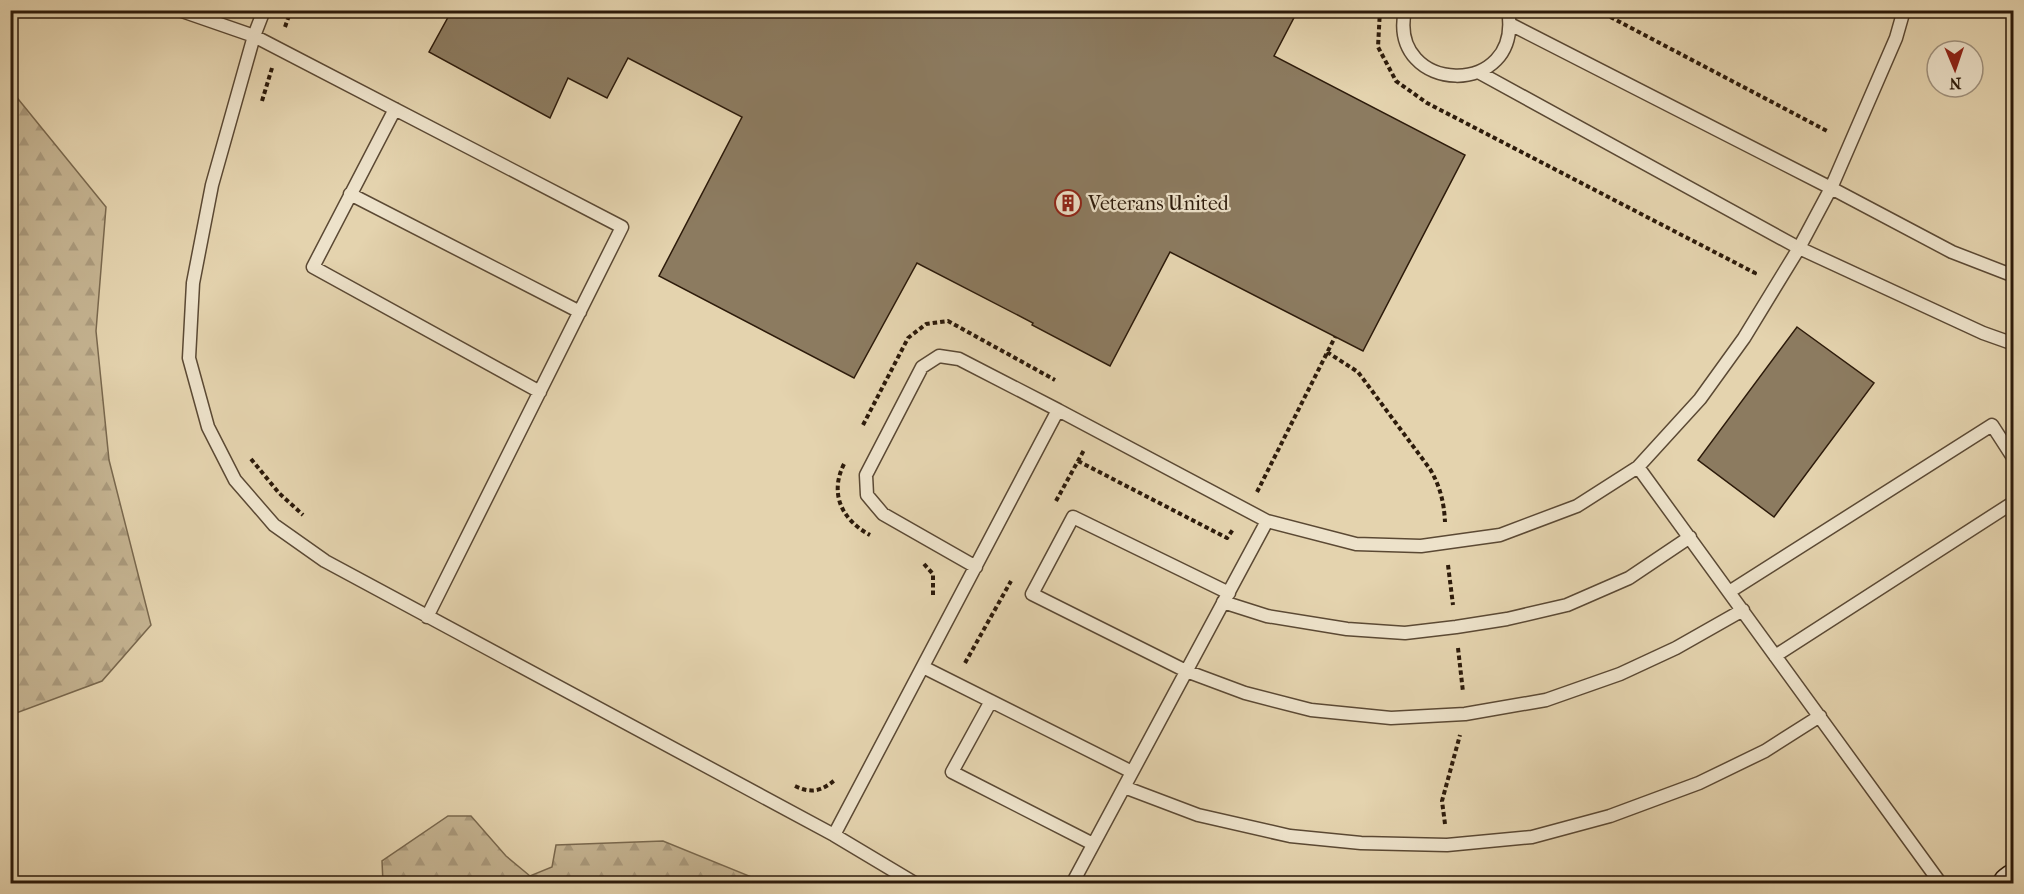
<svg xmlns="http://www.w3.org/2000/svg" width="2024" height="894" font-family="'IM FELL French Canon',serif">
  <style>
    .forest { fill: url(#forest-firs); stroke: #79684e; stroke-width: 1.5 }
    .building { fill: #8c7b60; stroke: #2d1b0b; stroke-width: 1.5 }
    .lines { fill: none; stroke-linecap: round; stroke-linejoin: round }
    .lane-casing { stroke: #5b4934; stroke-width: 15 }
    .secondary-casing { stroke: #2d1b0b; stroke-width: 36 }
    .path { stroke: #2d1b0b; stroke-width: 4; stroke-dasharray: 4.5 3; stroke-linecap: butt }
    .lane { stroke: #ede2ca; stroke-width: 12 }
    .secondary { stroke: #ede2ca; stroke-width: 33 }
    .labels { text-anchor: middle; stroke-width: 4.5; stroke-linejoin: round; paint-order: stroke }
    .poi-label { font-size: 20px; fill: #2d1b0b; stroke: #ede2ca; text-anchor: start }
  </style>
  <defs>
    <pattern id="forest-firs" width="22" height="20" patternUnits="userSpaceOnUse" patternTransform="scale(1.5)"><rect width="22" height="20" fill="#c5b492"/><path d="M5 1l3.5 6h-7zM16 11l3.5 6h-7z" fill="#aa9a7d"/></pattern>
  </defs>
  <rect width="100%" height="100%" fill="#e4d3ae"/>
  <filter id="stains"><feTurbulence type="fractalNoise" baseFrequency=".00333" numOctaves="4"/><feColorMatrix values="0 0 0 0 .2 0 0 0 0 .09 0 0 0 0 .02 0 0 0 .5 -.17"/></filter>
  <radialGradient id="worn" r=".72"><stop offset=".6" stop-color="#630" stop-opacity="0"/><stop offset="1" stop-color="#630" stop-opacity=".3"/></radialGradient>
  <path class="forest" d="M 10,89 L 106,207 L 96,331 L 109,460 L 151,625 L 102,681 L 11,715 Z
    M 448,816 L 471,816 L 506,856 L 530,876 L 552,867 L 556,845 L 663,841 L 759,880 L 761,883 L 383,883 L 382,861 Z"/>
  <path class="building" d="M 452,10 L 1298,10 L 1274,56 L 1465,155 L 1363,351 L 1170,252 L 1110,366 L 1032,325 L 1033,323 L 917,263 L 854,378 L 659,276 L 742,117 L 628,58 L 607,98 L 568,78 L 550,118 L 429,52 Z
    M 1797,327 L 1874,383 L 1774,517 L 1698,460 Z"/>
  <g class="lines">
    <defs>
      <path id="lane" d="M 179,10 L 254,36 L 622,227 L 427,617
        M 264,10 L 254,36 L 212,185 L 193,283 L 189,358 L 208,427 L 235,480 L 274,525 L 325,561 L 834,835 L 916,884
        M 1405,10 C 1387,95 1524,100 1508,10
        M 1510,24 L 1831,188 L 1952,252 L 2014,276
        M 1480,73 L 1799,248 L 1983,333 L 2014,344
        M 395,109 L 313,267 L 540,392
        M 350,194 L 580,312
        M 1638,467 L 1941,884
        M 976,567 L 883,514 L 867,495 L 866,475 L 922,367 L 939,356 L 959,359 L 1058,410
        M 1729,592 L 1992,425 L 2014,459
        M 1229,593 L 1073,517 L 1032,594 L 1186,671 L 1245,693 L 1311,710 L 1391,718 L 1465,714 L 1546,700 L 1620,674 L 1676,648 L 1743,610
        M 1223,602 L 1267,616 L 1347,629 L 1405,633 L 1456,627 L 1507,619 L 1567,605 L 1629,578 L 1690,537
        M 1775,656 L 2014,502
        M 923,667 L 1132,772
        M 991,701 L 952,772 L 1093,844
        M 1124,787 L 1198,815 L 1290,836 L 1361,843 L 1447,845 L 1532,837 L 1610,816 L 1699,783 L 1765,751 L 1820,716
        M 834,835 L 1058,410 L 1267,521 L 1356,544 L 1421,546 L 1500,535 L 1577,506 L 1638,467 L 1700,399 L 1744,338 L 1799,248 L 1831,188 L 1896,38 L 1904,10
        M 1072,884 L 1267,521"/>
      <path id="secondary" d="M 2010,884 L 2014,881"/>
    </defs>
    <use href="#lane" class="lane-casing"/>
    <use href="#secondary" class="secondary-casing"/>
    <path class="path" d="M 1380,10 L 1378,47 L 1396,81 L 1427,103 L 1755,273 L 1753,276
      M 1597,10 L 1829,132
      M 285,27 L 291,10
      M 262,101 L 272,68
      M 1327,352 L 1358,372 L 1430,469 C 1440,486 1444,502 1445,522
      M 863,425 L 908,338 L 926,324 L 948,321 L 1055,380
      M 251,459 L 279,493 L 303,515
      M 1078,461 L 1227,538 L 1234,528
      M 844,464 C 829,494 842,520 870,535
      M 1257,492 L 1335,337
      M 1056,501 L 1084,450
      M 924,564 L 933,574 L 933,595
      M 1448,565 L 1453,605
      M 1458,648 L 1463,692
      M 965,663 L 1011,581
      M 795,786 C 812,794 822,791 836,779
      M 1445,824 L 1442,801 L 1460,735"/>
    <use href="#lane" class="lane"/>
    <use href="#secondary" class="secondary"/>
  </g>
  <defs>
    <symbol id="building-ring" viewBox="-11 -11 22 22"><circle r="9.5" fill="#ede2ca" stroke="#8f2418" stroke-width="1.5"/><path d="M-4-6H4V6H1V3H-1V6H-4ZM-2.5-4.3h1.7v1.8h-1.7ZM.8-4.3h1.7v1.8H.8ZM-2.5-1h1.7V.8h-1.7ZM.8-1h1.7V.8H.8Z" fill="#8f2418"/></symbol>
  </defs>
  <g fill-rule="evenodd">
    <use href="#building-ring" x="1053" y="188" width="30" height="30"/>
  </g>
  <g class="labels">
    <g class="poi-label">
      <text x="1088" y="210">Veterans United</text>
    </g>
  </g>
  <rect width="2024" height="894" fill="none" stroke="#e4d3ae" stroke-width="36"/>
  <rect x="12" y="12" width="2000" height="870" fill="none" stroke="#2d1b0b" stroke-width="3"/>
  <rect x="18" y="18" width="1988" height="858" fill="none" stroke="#2d1b0b" stroke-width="1.5"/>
  <g transform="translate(1955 69) rotate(178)"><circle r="28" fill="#ede2ca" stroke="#a0927e" stroke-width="1.5"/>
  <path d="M0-4.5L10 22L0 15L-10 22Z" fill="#8f2418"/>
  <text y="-9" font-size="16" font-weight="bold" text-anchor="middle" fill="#2d1b0b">N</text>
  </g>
  <rect width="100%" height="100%" filter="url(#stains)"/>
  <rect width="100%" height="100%" fill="url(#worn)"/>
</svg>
